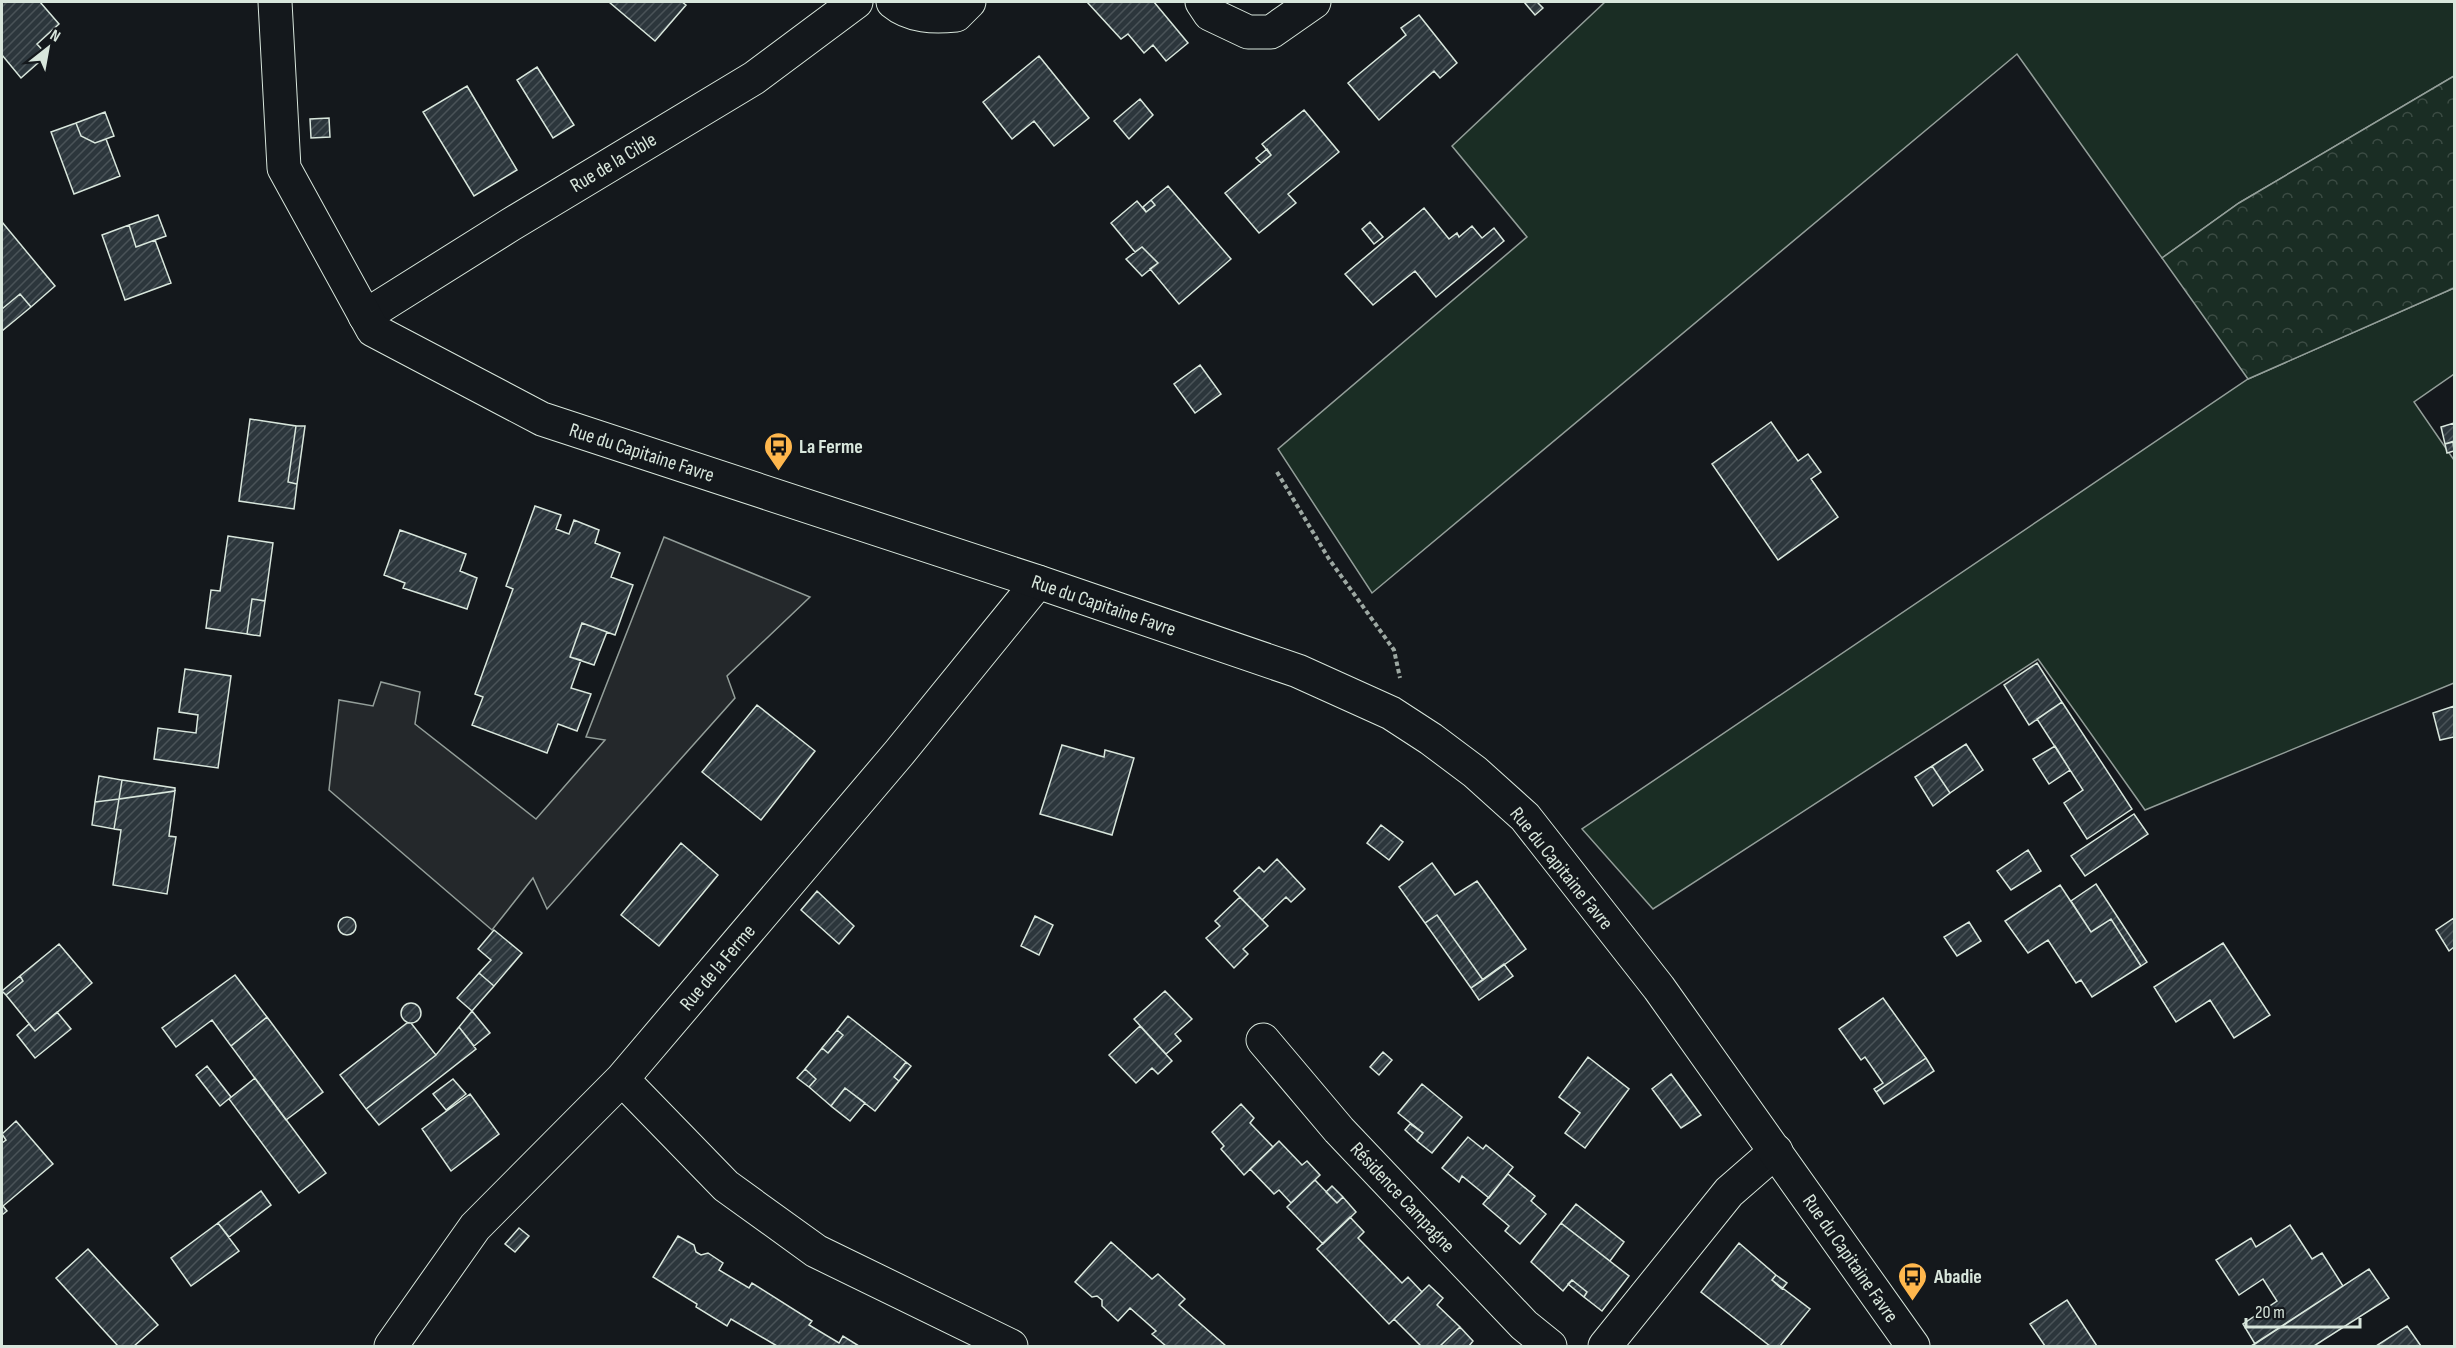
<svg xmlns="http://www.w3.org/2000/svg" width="2456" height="1348" font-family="'Sofia Sans Condensed',sans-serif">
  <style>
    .grass { fill: #1a2d24; stroke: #939e99; stroke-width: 1.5 }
    .forest { fill: url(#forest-crowns); stroke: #939e99; stroke-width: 1.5 }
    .parking { fill: #24282b; stroke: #939e99; stroke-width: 1.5 }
    .building { fill: url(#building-hatch); stroke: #d8e6dc; stroke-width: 1.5 }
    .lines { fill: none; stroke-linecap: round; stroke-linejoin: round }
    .street-casing { stroke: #d8e6dc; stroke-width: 35 }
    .secondary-casing { stroke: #d8e6dc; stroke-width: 35 }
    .path { stroke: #9da8a2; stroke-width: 4; stroke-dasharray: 4.5 3; stroke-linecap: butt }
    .street { stroke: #14181c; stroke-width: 33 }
    .secondary { stroke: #14181c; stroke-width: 33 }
    .labels { text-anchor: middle; stroke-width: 4.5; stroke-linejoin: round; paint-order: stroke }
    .street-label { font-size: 20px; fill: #d8e6dc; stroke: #14181c }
    .poi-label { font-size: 20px; font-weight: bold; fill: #d8e6dc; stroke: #14181c; text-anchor: start }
  </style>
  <defs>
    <pattern id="forest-crowns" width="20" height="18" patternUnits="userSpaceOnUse" patternTransform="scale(1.5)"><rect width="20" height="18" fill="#1a2d24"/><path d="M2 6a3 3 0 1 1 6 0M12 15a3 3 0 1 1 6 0" fill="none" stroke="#3b4b43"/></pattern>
    <pattern id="building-hatch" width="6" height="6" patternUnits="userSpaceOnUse" patternTransform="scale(1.5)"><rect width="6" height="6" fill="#2c363c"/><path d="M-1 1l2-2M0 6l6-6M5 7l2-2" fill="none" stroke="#4a5358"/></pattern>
  </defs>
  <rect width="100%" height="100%" fill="#14181c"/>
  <path class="grass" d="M 1605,2 L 2454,2 L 2454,76 L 2239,203 L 2162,258 L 2017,54 L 1372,593 L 1278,449 L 1527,237 L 1452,146 Z
    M 2454,288 L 2454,374 L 2414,402 L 2454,460 L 2454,683 L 2145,810 L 2038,659 L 1653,909 L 1582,829 L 2248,379 Z"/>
  <path class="forest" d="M 2454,76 L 2454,288 L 2248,379 L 2162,258 L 2239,203 Z"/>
  <path class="parking" d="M 664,537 L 810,597 L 727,676 L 735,698 L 547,909 L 533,878 L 492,930 L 329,790 L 339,700 L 373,706 L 381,682 L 420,692 L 415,724 L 536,819 L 605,740 L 586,737 Z"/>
  <path class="building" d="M 2,2 L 40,2 L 59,24 L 37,44 L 47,55 L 21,78 L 2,55 Z
    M 609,2 L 682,2 L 686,5 L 655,41 Z
    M 1087,2 L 1154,2 L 1188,43 L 1166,61 L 1153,45 L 1144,53 L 1128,34 L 1121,39 Z
    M 1524,2 L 1537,2 L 1543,8 L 1535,15 Z
    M 1419,15 L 1457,63 L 1440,78 L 1434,71 L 1379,120 L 1348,83 L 1406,35 L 1401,28 Z
    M 1039,56 L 1089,118 L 1054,146 L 1034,121 L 1012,139 L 983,102 Z
    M 537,67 L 574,125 L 553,138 L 517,80 Z
    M 467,86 L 517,170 L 474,196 L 423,112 Z
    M 1140,99 L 1153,115 L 1129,139 L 1114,121 Z
    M 1304,110 L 1339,152 L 1288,194 L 1296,203 L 1259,233 L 1225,193 L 1271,155 L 1262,144 Z
    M 105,112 L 114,136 L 95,143 L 81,136 L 76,123 Z
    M 329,118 L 330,137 L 311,138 L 310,119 Z
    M 76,123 L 81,136 L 95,143 L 106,139 L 120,176 L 74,194 L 51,132 Z
    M 1267,149 L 1271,155 L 1261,163 L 1256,158 Z
    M 1168,186 L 1231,259 L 1179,304 L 1150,269 L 1158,263 L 1142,247 L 1135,252 L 1111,223 L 1137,201 L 1146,212 L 1155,205 L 1151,200 Z
    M 1151,200 L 1155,205 L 1146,212 L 1143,207 Z
    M 1424,208 L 1449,239 L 1457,233 L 1459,237 L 1472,226 L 1482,238 L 1494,228 L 1504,241 L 1436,297 L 1415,271 L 1373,305 L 1345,274 Z
    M 158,215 L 166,236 L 136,247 L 129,225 Z
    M 2,222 L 55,286 L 31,307 L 20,294 L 2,309 Z
    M 1370,222 L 1383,237 L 1374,244 L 1362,229 Z
    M 129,225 L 136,247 L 155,240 L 171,283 L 125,300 L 102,235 Z
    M 1142,247 L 1158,263 L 1142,276 L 1126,259 Z
    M 20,294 L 31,307 L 2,331 L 2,309 Z
    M 1200,365 L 1221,394 L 1195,413 L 1174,384 Z
    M 250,419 L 296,426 L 288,482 L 297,484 L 294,509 L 239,501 Z
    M 1771,422 L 1798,461 L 1808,454 L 1821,472 L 1811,479 L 1838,517 L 1778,560 L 1712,464 Z
    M 2454,423 L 2454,441 L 2445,444 L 2441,427 Z
    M 296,426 L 305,426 L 297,484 L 288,482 Z
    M 2453,442 L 2454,451 L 2447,453 L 2445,444 Z
    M 535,506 L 561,515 L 556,529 L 569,534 L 574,520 L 599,530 L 595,543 L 620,553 L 611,577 L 633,585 L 615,635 L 582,623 L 570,657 L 581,660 L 571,688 L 591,694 L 577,731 L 558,724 L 547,753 L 472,725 L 483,697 L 475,694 L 513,589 L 506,586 Z
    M 400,530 L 466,554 L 460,571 L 477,578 L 467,609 L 403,588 L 405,583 L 384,575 Z
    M 228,536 L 273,543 L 265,601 L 252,599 L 247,634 L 206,628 L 211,590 L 220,591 Z
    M 252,599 L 265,601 L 260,636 L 247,634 Z
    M 582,623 L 607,632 L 594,665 L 570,657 Z
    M 2037,663 L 2062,702 L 2029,725 L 2004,685 Z
    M 185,669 L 231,676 L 218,768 L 154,759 L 158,728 L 196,733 L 198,715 L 179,712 Z
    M 2062,702 L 2132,809 L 2087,839 L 2064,803 L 2083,790 L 2037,719 Z
    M 757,705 L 815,751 L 761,820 L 702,772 Z
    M 2454,706 L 2454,737 L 2440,740 L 2433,713 Z
    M 1966,744 L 1983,770 L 1950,793 L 1932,766 Z
    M 1062,745 L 1104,757 L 1105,750 L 1134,758 L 1112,835 L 1040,814 Z
    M 2055,746 L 2070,770 L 2049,784 L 2033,759 Z
    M 1932,766 L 1950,793 L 1933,806 L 1915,777 Z
    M 99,776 L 122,780 L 119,799 L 95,802 Z
    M 122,780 L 175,788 L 175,791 L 119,799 Z
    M 175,791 L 169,836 L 176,837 L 167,894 L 113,885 L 121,830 L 114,829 L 119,799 Z
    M 119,799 L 114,829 L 92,825 L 95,802 Z
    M 2134,814 L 2148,834 L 2085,876 L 2071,856 Z
    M 1381,825 L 1403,842 L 1389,860 L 1367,843 Z
    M 681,843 L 718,875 L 659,946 L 621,915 Z
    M 2028,850 L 2041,871 L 2011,890 L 1997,871 Z
    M 1277,859 L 1305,889 L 1291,902 L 1286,897 L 1262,920 L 1234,891 L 1259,867 L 1264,872 Z
    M 1432,863 L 1455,895 L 1477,881 L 1526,949 L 1483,980 L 1437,915 L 1425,923 L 1399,887 Z
    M 2096,884 L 2147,962 L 2141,966 L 2111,919 L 2091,932 L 2071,901 Z
    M 2060,885 L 2091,932 L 2111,919 L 2141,966 L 2092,997 L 2081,980 L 2076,983 L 2048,940 L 2028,953 L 2005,921 Z
    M 817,891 L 854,926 L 839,944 L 801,910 Z
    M 1240,897 L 1268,926 L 1243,949 L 1248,954 L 1234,968 L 1206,938 L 1220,926 L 1215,921 Z
    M 1437,915 L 1483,980 L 1471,988 L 1425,923 Z
    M 1035,916 L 1053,925 L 1039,955 L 1021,946 Z
    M338 926a9 9 0 1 1 18 0a9 9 0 1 1-18 0Z
    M 2454,918 L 2454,947 L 2449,951 L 2436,930 Z
    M 1969,922 L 1981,941 L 1957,956 L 1944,937 Z
    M 494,930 L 522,953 L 494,986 L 479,973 L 491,960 L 478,949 Z
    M 2223,943 L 2270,1015 L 2234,1038 L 2210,1000 L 2176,1022 L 2154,987 Z
    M 59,944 L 92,983 L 35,1031 L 6,995 L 23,981 L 20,976 Z
    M 1504,964 L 1513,976 L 1479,1000 L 1471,988 Z
    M 479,973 L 494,986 L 472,1011 L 457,998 Z
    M 235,975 L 267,1017 L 231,1046 L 212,1020 L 176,1047 L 162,1028 Z
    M 20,976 L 23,981 L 6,995 L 2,991 Z
    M 1165,991 L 1192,1019 L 1175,1034 L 1181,1041 L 1166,1054 L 1134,1019 Z
    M 1883,998 L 1926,1058 L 1876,1092 L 1874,1089 L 1883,1083 L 1865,1057 L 1861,1060 L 1839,1029 Z
    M401 1013a10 10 0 1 1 20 0a10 10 0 1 1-20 0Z
    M 472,1011 L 490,1033 L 474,1046 L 459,1027 Z
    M 57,1012 L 71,1029 L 35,1058 L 17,1035 L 29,1024 L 35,1031 Z
    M 848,1016 L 906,1062 L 894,1077 L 899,1081 L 875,1111 L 845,1088 L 831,1106 L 809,1087 L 816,1079 L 805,1069 L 822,1048 L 828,1053 L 843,1035 L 837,1030 Z
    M 267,1017 L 323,1092 L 286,1120 L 231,1046 Z
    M 407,1023 L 411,1023 L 436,1055 L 366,1109 L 340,1075 Z
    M 1140,1026 L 1172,1061 L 1158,1074 L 1152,1068 L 1136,1083 L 1109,1055 Z
    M 459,1027 L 476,1049 L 379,1125 L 366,1109 L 436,1055 Z
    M 837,1030 L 843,1035 L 828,1053 L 822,1048 Z
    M 1383,1052 L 1392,1060 L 1379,1075 L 1370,1067 Z
    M 1588,1057 L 1629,1089 L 1585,1148 L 1565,1133 L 1580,1113 L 1559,1097 Z
    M 1926,1058 L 1934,1071 L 1884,1104 L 1876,1092 Z
    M 906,1062 L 911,1066 L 899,1081 L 894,1077 Z
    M 207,1066 L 231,1097 L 220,1106 L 196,1075 Z
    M 805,1069 L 816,1079 L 809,1087 L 797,1078 Z
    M 1671,1074 L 1701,1115 L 1681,1128 L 1652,1089 Z
    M 255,1078 L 326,1173 L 299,1193 L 229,1099 Z
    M 453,1079 L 466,1094 L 446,1110 L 433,1094 Z
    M 1422,1084 L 1462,1117 L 1432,1153 L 1417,1141 L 1423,1133 L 1398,1113 Z
    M 845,1088 L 865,1103 L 850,1121 L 831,1106 Z
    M 470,1094 L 499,1134 L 451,1171 L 422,1129 Z
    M 1241,1104 L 1254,1118 L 1250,1123 L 1273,1147 L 1244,1175 L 1221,1149 L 1224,1146 L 1212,1132 Z
    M 16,1121 L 53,1164 L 3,1206 L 7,1211 L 2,1215 L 2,1143 L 6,1140 L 2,1134 Z
    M 1410,1124 L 1423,1133 L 1417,1141 L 1405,1130 Z
    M 1468,1137 L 1483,1149 L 1486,1145 L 1513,1167 L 1489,1198 L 1462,1176 L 1459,1182 L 1442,1168 Z
    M 1279,1141 L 1302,1165 L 1307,1161 L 1320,1175 L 1291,1203 L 1279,1190 L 1274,1194 L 1250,1169 Z
    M 1508,1174 L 1535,1196 L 1531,1201 L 1546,1214 L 1520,1244 L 1505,1231 L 1509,1226 L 1483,1204 Z
    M 1315,1180 L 1337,1203 L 1343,1197 L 1356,1212 L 1323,1244 L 1287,1207 Z
    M 1332,1186 L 1343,1197 L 1337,1203 L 1326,1192 Z
    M 261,1191 L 271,1205 L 229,1237 L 218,1223 Z
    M 1576,1204 L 1624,1242 L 1610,1261 L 1561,1223 Z
    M 1350,1217 L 1364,1232 L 1358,1238 L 1402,1283 L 1408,1277 L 1422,1292 L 1389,1324 L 1317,1249 Z
    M 218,1223 L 239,1251 L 191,1286 L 171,1258 Z
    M 1561,1223 L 1629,1276 L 1602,1311 L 1584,1297 L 1587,1292 L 1572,1280 L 1563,1291 L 1531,1262 Z
    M 2290,1225 L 2312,1259 L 2322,1253 L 2343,1286 L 2255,1344 L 2243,1324 L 2277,1301 L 2263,1279 L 2239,1295 L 2216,1260 L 2251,1238 L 2256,1247 Z
    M 519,1228 L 529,1236 L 515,1252 L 505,1244 Z
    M 678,1236 L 694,1245 L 696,1252 L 701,1255 L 708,1253 L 723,1263 L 719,1270 L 749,1288 L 752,1283 L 812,1321 L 809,1325 L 839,1343 L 843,1336 L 859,1346 L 777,1346 L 731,1319 L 727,1326 L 696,1307 L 697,1304 L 653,1277 Z
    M 1111,1242 L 1152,1279 L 1158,1274 L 1185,1299 L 1179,1305 L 1226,1346 L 1166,1346 L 1152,1334 L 1156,1331 L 1130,1308 L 1118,1321 L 1102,1306 L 1102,1300 L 1097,1296 L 1092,1297 L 1075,1282 Z
    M 1739,1243 L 1776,1275 L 1772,1280 L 1810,1309 L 1780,1346 L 1770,1346 L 1701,1292 Z
    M 88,1249 L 158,1325 L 134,1346 L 118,1346 L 56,1278 Z
    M 2369,1269 L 2389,1298 L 2314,1346 L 2251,1346 Z
    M 1776,1275 L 1787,1283 L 1782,1289 L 1772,1280 Z
    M 1572,1280 L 1587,1292 L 1584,1297 L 1568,1284 Z
    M 1429,1285 L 1443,1298 L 1437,1305 L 1460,1327 L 1440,1346 L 1421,1346 L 1394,1319 Z
    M 2067,1300 L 2097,1346 L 2045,1346 L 2030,1324 Z
    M 2407,1326 L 2421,1346 L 2376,1346 Z
    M 1460,1327 L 1473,1341 L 1469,1346 L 1440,1346 Z"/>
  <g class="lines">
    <defs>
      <path id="street" d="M 893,2 C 911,17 934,17 956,15 L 969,2
        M 1202,2 L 1210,14 L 1248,32 L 1271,32 L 1314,2
        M 365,316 L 510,225 L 754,78 L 856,2
        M 1263,1040 L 1339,1130 L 1524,1325 L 1550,1346
        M 622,1079 L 726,1186 L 816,1251 L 1011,1346
        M 391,1346 L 475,1227 L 622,1079 L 899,753 L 1038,582
        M 1605,1346 L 1729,1192 L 1776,1151"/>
      <path id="secondary" d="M 275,2 L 284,168 L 373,330 L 542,419 L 1038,582 L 1298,671 L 1391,713 L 1431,739 L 1475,772 L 1525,817 L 1659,988 L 1913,1346"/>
    </defs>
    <use href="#street" class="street-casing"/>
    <use href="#secondary" class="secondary-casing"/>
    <path class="path" d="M 1277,472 L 1329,559 L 1394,650 L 1400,678"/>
    <use href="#street" class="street"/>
    <use href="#secondary" class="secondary"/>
  </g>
  <defs>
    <symbol id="bus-pin" viewBox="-11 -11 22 30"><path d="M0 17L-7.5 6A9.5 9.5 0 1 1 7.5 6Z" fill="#ffb74d" stroke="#14181c"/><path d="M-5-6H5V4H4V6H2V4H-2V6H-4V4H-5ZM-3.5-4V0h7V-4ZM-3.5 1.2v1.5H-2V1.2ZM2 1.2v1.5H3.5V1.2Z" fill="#111"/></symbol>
  </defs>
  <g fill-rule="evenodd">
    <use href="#bus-pin" x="762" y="430" width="33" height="45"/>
    <use href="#bus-pin" x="1896" y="1260" width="33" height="45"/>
  </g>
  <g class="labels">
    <g class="street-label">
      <text transform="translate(613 162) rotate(-31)" y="7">Rue de la Cible</text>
      <text transform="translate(642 452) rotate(18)" y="7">Rue du Capitaine Favre</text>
      <text transform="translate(1104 605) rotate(19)" y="7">Rue du Capitaine Favre</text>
      <text transform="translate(1562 868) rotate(51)" y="7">Rue du Capitaine Favre</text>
      <text transform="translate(717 967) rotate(-50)" y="7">Rue de la Ferme</text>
      <text transform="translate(1403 1197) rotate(47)" y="7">Résidence Campagne</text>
      <text transform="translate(1851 1258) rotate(55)" y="7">Rue du Capitaine Favre</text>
    </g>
    <g class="poi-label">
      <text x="799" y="453">La Ferme</text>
      <text x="1934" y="1283">Abadie</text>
    </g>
  </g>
  <rect width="2456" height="1348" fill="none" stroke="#d8e6dc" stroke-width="6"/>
  <g transform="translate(48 48) rotate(31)" stroke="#14181c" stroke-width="4.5" paint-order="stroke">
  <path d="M0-4.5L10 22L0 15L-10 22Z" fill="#d8e6dc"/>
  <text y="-9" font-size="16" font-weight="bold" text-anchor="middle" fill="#d8e6dc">N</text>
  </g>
  <path d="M2246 1318v9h114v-9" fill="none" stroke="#d8e6dc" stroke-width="3"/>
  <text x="2255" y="1318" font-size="18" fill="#d8e6dc" stroke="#14181c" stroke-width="4.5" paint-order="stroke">20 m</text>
</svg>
